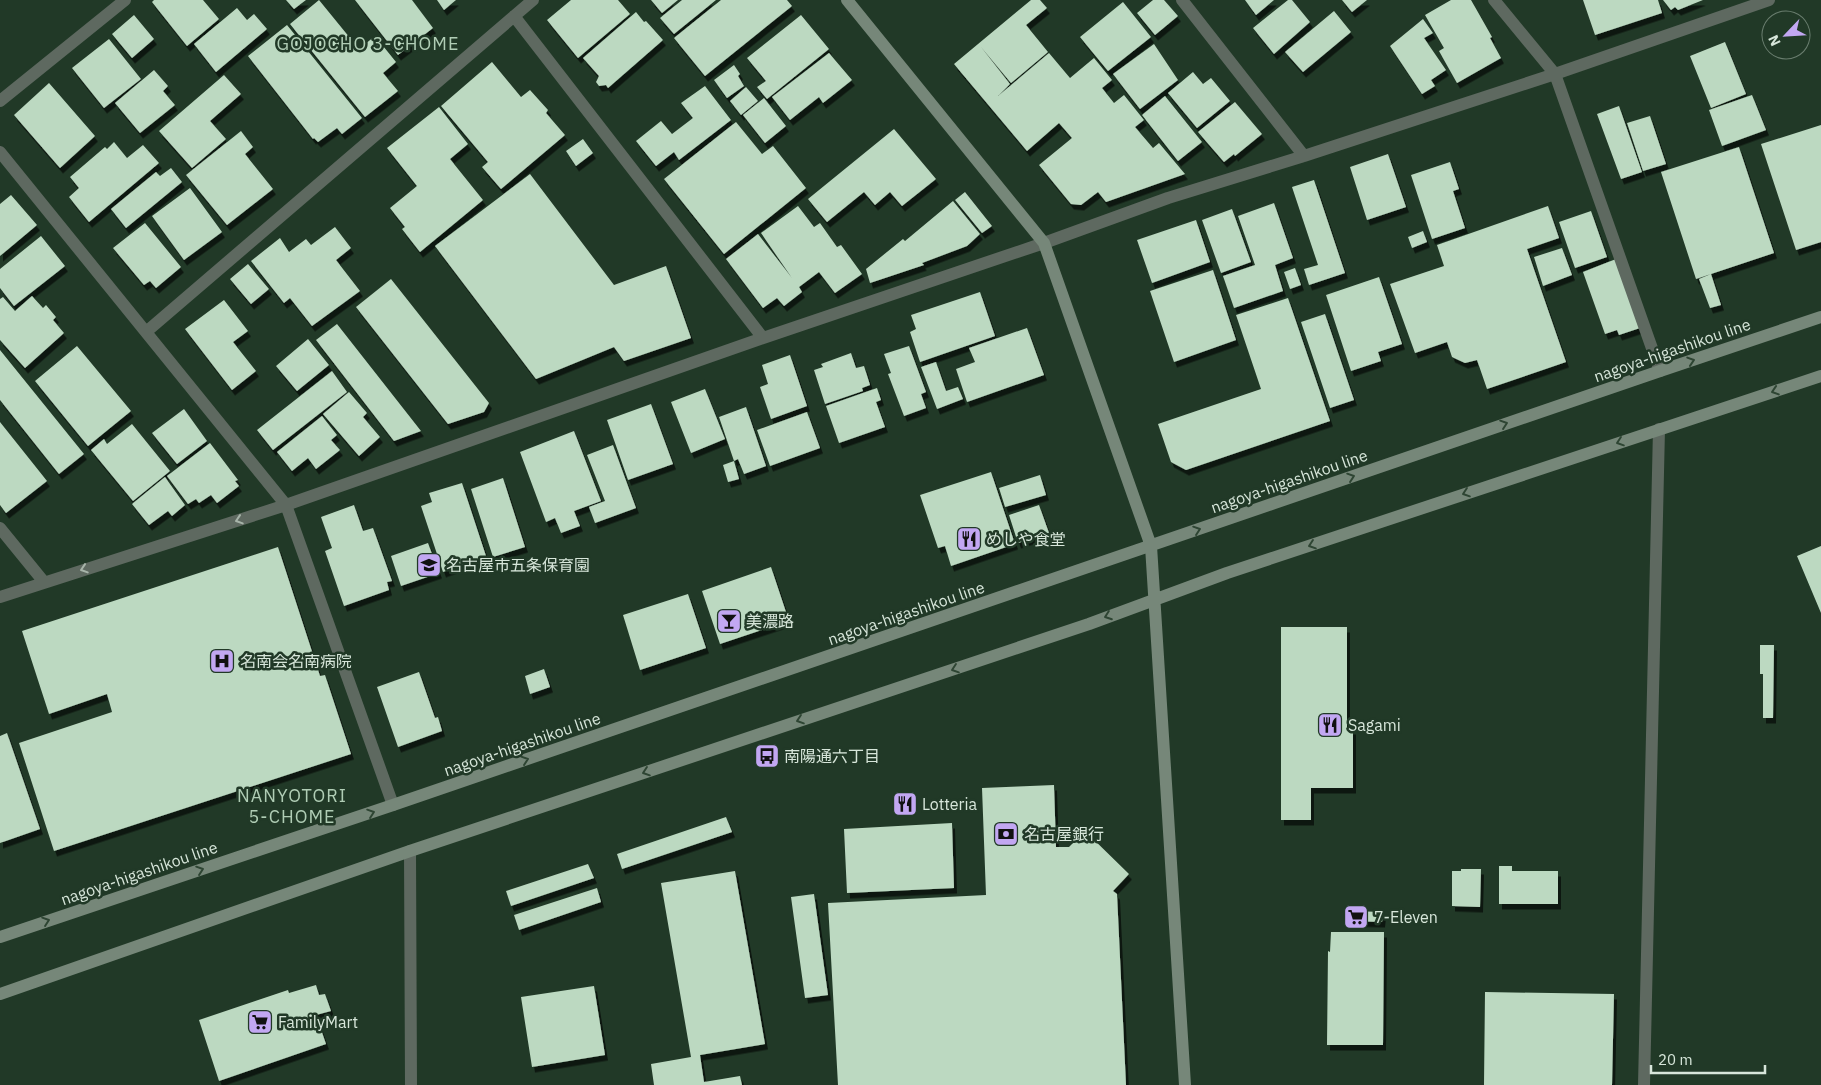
<svg xmlns="http://www.w3.org/2000/svg" width="1821" height="1085" font-family="'IBM Plex Sans','Noto Sans JP',sans-serif">
  <style>
    .building { fill: #bcd9c1; filter: url(#shadow) }
    .lines { fill: none; stroke-linecap: round; stroke-linejoin: round }
    .lane { stroke: #5e6960; stroke-width: 12 }
    .street { stroke: #5e6960; stroke-width: 12 }
    .secondary { stroke: #768779; stroke-width: 12 }
    .oneway { stroke: #2e4533 }
    .oneway2 { stroke: #a7b4a9 }
    .labels { text-anchor: middle; stroke-width: 5; stroke-linejoin: round; paint-order: stroke }
    .street-label { font-size: 16px; fill: #d7e6da; stroke: #213927 }
    .poi-label { font-size: 16px; fill: #d7e6da; stroke: #213927; text-anchor: start }
    .neighbourhood-label { font-size: 18px; letter-spacing: 1px; fill: #b0cdb5; stroke: #213927 }
  </style>
  <defs>
    <filter id="shadow"><feDropShadow dx="3" dy="5.5" stdDeviation="0" flood-color="#0009"/></filter>
  </defs>
  <rect width="100%" height="100%" fill="#213927"/>
  <path class="building" d="M 154,0 L 203,0 L 219,19 L 187,46 L 152,2 Z
    M 286,0 L 306,0 L 294,9 Z
    M 319,0 L 359,49 L 375,36 L 396,62 L 383,73 L 398,91 L 365,117 L 290,24 Z
    M 355,0 L 412,0 L 433,28 L 398,55 Z
    M 437,0 L 456,0 L 444,10 Z
    M 571,0 L 618,0 L 630,14 L 578,58 L 547,20 Z
    M 651,0 L 678,0 L 662,13 Z
    M 682,0 L 716,0 L 674,34 L 660,18 Z
    M 721,0 L 787,0 L 792,6 L 705,76 L 674,38 Z
    M 1031,0 L 1040,0 L 1047,8 L 1026,25 L 1048,52 L 1011,83 L 981,47 L 1010,84 L 998,96 L 1049,53 L 1070,78 L 1094,58 L 1112,80 L 1102,88 L 1114,103 L 1124,95 L 1144,120 L 1135,127 L 1153,148 L 1159,143 L 1185,174 L 1106,202 L 1098,192 L 1081,205 L 1071,204 L 1039,165 L 1072,138 L 1059,123 L 1027,151 L 954,64 Z
    M 1153,0 L 1164,0 L 1178,16 L 1155,35 L 1137,13 Z
    M 1245,0 L 1274,0 L 1256,15 Z
    M 1288,0 L 1292,0 L 1310,22 L 1274,54 L 1253,28 Z
    M 1342,0 L 1367,0 L 1352,12 Z
    M 1451,0 L 1471,0 L 1492,37 L 1490,38 L 1501,58 L 1457,83 L 1439,51 L 1444,48 L 1425,15 Z
    M 1583,0 L 1658,0 L 1662,13 L 1595,35 Z
    M 1663,0 L 1703,0 L 1678,10 L 1675,7 L 1671,10 Z
    M 1123,2 L 1151,37 L 1108,71 L 1080,37 Z
    M 237,8 L 247,20 L 254,14 L 267,29 L 216,72 L 194,44 Z
    M 1334,11 L 1351,32 L 1303,72 L 1285,52 Z
    M 636,12 L 644,22 L 646,21 L 663,40 L 608,88 L 606,85 L 599,86 L 596,82 L 599,76 L 583,58 Z
    M 134,15 L 154,39 L 132,58 L 112,34 Z
    M 801,15 L 829,49 L 767,99 L 757,87 L 766,81 L 747,58 Z
    M 1423,19 L 1433,33 L 1424,38 L 1446,70 L 1431,80 L 1435,86 L 1422,94 L 1390,46 Z
    M 287,25 L 362,118 L 342,134 L 337,128 L 318,142 L 314,138 L 313,139 L 248,56 Z
    M 109,39 L 141,79 L 104,108 L 72,68 Z
    M 1725,42 L 1746,94 L 1711,108 L 1690,56 Z
    M 1154,44 L 1178,80 L 1140,109 L 1113,74 Z
    M 829,53 L 852,80 L 823,103 L 819,97 L 790,120 L 772,97 Z
    M 492,62 L 521,97 L 530,90 L 548,110 L 546,113 L 565,135 L 501,189 L 482,167 L 488,162 L 441,106 Z
    M 734,65 L 740,74 L 738,76 L 744,86 L 727,98 L 714,80 Z
    M 154,70 L 168,86 L 163,91 L 175,105 L 140,133 L 115,103 Z
    M 1193,72 L 1203,84 L 1211,78 L 1230,101 L 1197,128 L 1168,93 Z
    M 224,75 L 241,94 L 210,121 L 226,139 L 192,168 L 159,131 Z
    M 49,83 L 95,136 L 60,168 L 14,115 Z
    M 705,86 L 731,120 L 679,160 L 674,152 L 656,166 L 636,141 L 661,121 L 672,134 L 693,118 L 681,103 Z
    M 746,87 L 758,101 L 741,115 L 730,101 Z
    M 1752,95 L 1766,130 L 1722,146 L 1709,110 Z
    M 1165,96 L 1202,142 L 1178,161 L 1142,115 Z
    M 764,98 L 786,126 L 765,143 L 743,115 Z
    M 1235,102 L 1262,134 L 1235,156 L 1234,154 L 1224,162 L 1198,132 Z
    M 1619,106 L 1642,172 L 1621,179 L 1597,114 Z
    M 439,107 L 468,144 L 450,159 L 483,200 L 420,252 L 402,229 L 405,227 L 390,208 L 417,186 L 387,148 Z
    M 1650,116 L 1666,164 L 1643,171 L 1627,123 Z
    M 736,122 L 762,154 L 773,146 L 806,188 L 724,254 L 664,179 Z
    M 1821,125 L 1821,242 L 1796,250 L 1761,144 Z
    M 894,129 L 936,179 L 902,206 L 890,192 L 875,205 L 864,192 L 827,222 L 808,199 Z
    M 241,131 L 253,147 L 245,154 L 273,189 L 227,225 L 186,175 Z
    M 583,139 L 593,153 L 576,166 L 566,151 Z
    M 114,142 L 127,158 L 143,145 L 159,163 L 89,222 L 69,197 L 79,188 L 70,177 L 105,147 L 107,149 Z
    M 1739,147 L 1774,253 L 1696,279 L 1661,172 Z
    M 1388,154 L 1406,207 L 1367,220 L 1350,167 Z
    M 1450,162 L 1459,189 L 1453,191 L 1465,228 L 1432,239 L 1411,175 Z
    M 171,168 L 182,182 L 126,228 L 111,209 L 156,172 L 160,176 Z
    M 530,174 L 614,285 L 666,266 L 691,338 L 624,361 L 614,347 L 536,379 L 435,246 Z
    M 1314,180 L 1345,273 L 1309,285 L 1304,269 L 1318,265 L 1292,187 Z
    M 190,188 L 222,232 L 184,260 L 152,216 Z
    M 965,192 L 992,226 L 982,233 L 955,200 Z
    M 11,195 L 37,225 L 0,256 L 0,204 Z
    M 953,201 L 980,234 L 967,246 L 922,263 L 924,265 L 870,283 L 866,269 L 903,239 L 905,241 Z
    M 1274,203 L 1293,258 L 1275,265 L 1283,291 L 1234,308 L 1223,276 L 1255,265 L 1238,216 Z
    M 798,206 L 814,227 L 820,223 L 837,247 L 841,245 L 862,274 L 835,293 L 819,272 L 799,287 L 802,292 L 784,306 L 777,298 L 763,308 L 726,259 L 758,234 L 792,278 L 761,233 Z
    M 1548,206 L 1559,238 L 1527,249 L 1566,362 L 1487,389 L 1477,360 L 1465,363 L 1452,357 L 1447,342 L 1415,353 L 1390,284 L 1444,266 L 1437,245 Z
    M 1232,209 L 1251,262 L 1221,273 L 1202,220 Z
    M 1591,211 L 1607,257 L 1575,268 L 1559,222 Z
    M 1196,220 L 1210,262 L 1152,283 L 1137,240 Z
    M 145,223 L 181,267 L 156,288 L 150,281 L 144,285 L 113,248 Z
    M 335,227 L 351,248 L 336,260 L 360,291 L 312,326 L 290,298 L 284,303 L 251,261 L 280,238 L 289,252 L 306,239 L 311,245 Z
    M 1423,231 L 1427,242 L 1412,248 L 1408,237 Z
    M 41,236 L 65,266 L 14,306 L 0,288 L 0,269 Z
    M 1562,248 L 1572,275 L 1543,286 L 1534,257 Z
    M 1616,259 L 1640,328 L 1619,335 L 1617,330 L 1605,334 L 1583,272 Z
    M 248,264 L 269,289 L 251,304 L 230,279 Z
    M 1295,268 L 1301,285 L 1290,289 L 1284,272 Z
    M 1213,270 L 1236,340 L 1174,362 L 1150,291 Z
    M 1711,274 L 1721,305 L 1710,308 L 1699,279 Z
    M 1379,277 L 1402,344 L 1378,352 L 1381,361 L 1351,371 L 1326,295 Z
    M 391,279 L 489,403 L 484,412 L 448,424 L 356,307 Z
    M 980,292 L 995,336 L 920,362 L 910,332 L 916,329 L 911,315 Z
    M 32,296 L 43,308 L 46,305 L 56,317 L 53,320 L 64,333 L 25,368 L 0,340 L 0,299 L 3,297 L 15,311 Z
    M 1288,298 L 1330,421 L 1186,470 L 1171,462 L 1158,424 L 1261,389 L 1236,315 Z
    M 224,300 L 248,331 L 233,342 L 256,371 L 232,390 L 185,329 Z
    M 1325,314 L 1354,400 L 1330,408 L 1301,322 Z
    M 337,324 L 421,431 L 394,441 L 316,340 Z
    M 1027,328 L 1044,375 L 967,402 L 956,369 L 975,362 L 969,348 Z
    M 308,339 L 329,365 L 297,391 L 276,366 Z
    M 77,346 L 131,411 L 88,446 L 35,381 Z
    M 909,346 L 926,392 L 921,394 L 926,408 L 904,416 L 888,374 L 891,373 L 884,354 Z
    M 0,350 L 84,454 L 59,474 L 0,400 Z
    M 851,353 L 856,368 L 864,366 L 870,385 L 862,388 L 863,391 L 825,404 L 814,370 L 823,367 L 821,364 Z
    M 790,355 L 807,406 L 771,419 L 760,387 L 768,384 L 762,365 Z
    M 936,362 L 946,391 L 958,387 L 963,399 L 937,409 L 921,367 Z
    M 332,371 L 347,392 L 273,450 L 257,430 Z
    M 877,388 L 881,400 L 876,402 L 885,427 L 839,443 L 826,406 Z
    M 705,389 L 725,439 L 691,453 L 671,402 Z
    M 349,392 L 367,413 L 363,417 L 380,437 L 359,456 L 323,414 Z
    M 651,404 L 673,464 L 628,480 L 607,420 Z
    M 746,407 L 766,466 L 744,474 L 738,459 L 734,461 L 719,417 Z
    M 184,409 L 207,441 L 177,464 L 152,433 Z
    M 807,412 L 820,448 L 770,466 L 757,430 Z
    M 322,416 L 337,435 L 331,440 L 340,450 L 316,469 L 308,458 L 292,471 L 277,452 Z
    M 0,422 L 47,481 L 6,513 L 0,505 Z
    M 132,424 L 170,471 L 133,501 L 91,450 L 104,439 L 107,444 Z
    M 574,431 L 601,501 L 574,511 L 580,526 L 561,533 L 555,518 L 546,522 L 520,452 Z
    M 210,443 L 238,480 L 235,481 L 239,486 L 217,503 L 211,495 L 199,503 L 196,499 L 188,504 L 167,476 Z
    M 613,445 L 636,508 L 595,523 L 589,507 L 605,501 L 587,455 Z
    M 734,461 L 739,479 L 728,482 L 723,465 Z
    M 991,472 L 1015,544 L 951,566 L 945,546 L 938,548 L 920,495 Z
    M 1040,475 L 1046,495 L 1005,507 L 999,488 Z
    M 165,477 L 185,505 L 172,516 L 168,511 L 149,525 L 132,504 Z
    M 503,478 L 525,547 L 493,557 L 471,489 Z
    M 462,483 L 486,556 L 443,572 L 421,506 L 432,502 L 429,493 Z
    M 354,505 L 363,531 L 373,528 L 392,581 L 387,582 L 389,590 L 344,606 L 325,551 L 332,548 L 321,517 Z
    M 1039,505 L 1049,533 L 1018,543 L 1009,515 Z
    M 428,543 L 439,573 L 401,586 L 391,556 Z
    M 1821,546 L 1821,613 L 1797,556 Z
    M 278,547 L 320,676 L 325,675 L 351,754 L 54,851 L 19,743 L 112,712 L 107,694 L 49,714 L 22,631 Z
    M 771,567 L 789,621 L 720,644 L 702,591 Z
    M 688,594 L 706,648 L 640,670 L 623,615 Z
    M 1281,627 L 1347,627 L 1347,729 L 1353,729 L 1353,788 L 1311,788 L 1311,820 L 1281,820 Z
    M 1760,645 L 1774,645 L 1773,718 L 1763,718 L 1763,674 L 1760,674 Z
    M 544,669 L 550,687 L 530,694 L 525,676 Z
    M 419,672 L 435,718 L 438,717 L 442,731 L 398,747 L 377,687 Z
    M 7,733 L 40,829 L 0,843 L 0,736 Z
    M 1054,785 L 1056,847 L 1069,847 L 1085,831 L 1129,874 L 1113,891 L 1117,894 L 1126,1085 L 838,1085 L 828,903 L 986,895 L 982,788 Z
    M 726,817 L 732,832 L 622,869 L 617,854 Z
    M 952,823 L 954,888 L 847,893 L 844,829 Z
    M 588,864 L 594,878 L 511,906 L 506,891 Z
    M 1499,866 L 1512,866 L 1512,871 L 1558,871 L 1558,904 L 1499,904 Z
    M 1461,869 L 1481,869 L 1480,907 L 1452,906 L 1452,871 L 1461,871 Z
    M 735,871 L 765,1044 L 700,1055 L 704,1082 L 740,1076 L 742,1085 L 654,1085 L 651,1064 L 691,1057 L 661,883 Z
    M 597,888 L 601,902 L 519,930 L 514,915 Z
    M 814,894 L 828,995 L 805,998 L 791,897 Z
    M 1350,911 L 1383,912 L 1382,922 L 1350,921 Z
    M 1331,932 L 1384,932 L 1383,1045 L 1327,1045 L 1328,951 L 1330,952 Z
    M 316,985 L 319,995 L 325,994 L 331,1011 L 316,1015 L 326,1044 L 219,1081 L 199,1020 L 288,990 L 289,993 Z
    M 594,986 L 605,1055 L 532,1067 L 521,997 Z
    M 1485,992 L 1614,994 L 1612,1085 L 1484,1085 Z"/>
  <g class="lines">
    <path class="lane" d="M 1644,1085 L 1659,429"/>
    <path class="street" d="M 1182,0 L 1304,156
      M 1494,0 L 1555,74 L 1660,371
      M 514,16 L 763,338
      M 0,101 L 125,0
      M 0,152 L 286,505 L 393,805
      M 146,332 L 533,0
      M 0,528 L 44,582
      M 0,597 L 286,505 L 763,338 L 1044,243 L 1168,198 L 1304,156 L 1555,74 L 1769,0
      M 410,851 L 411,1085"/>
    <path class="secondary" d="M 847,0 L 1044,243 L 1151,546 L 1185,1085
      M 0,937 L 393,805 L 1660,371 L 1821,317
      M 0,994 L 410,851 L 1089,624 L 1227,573 L 1821,376"/>
  </g>
  <defs><path id="oneway-chevron" d="M-2-3.5L2.5 0L-2 3.5" fill="none" stroke-width="1.6" stroke-linecap="round" stroke-linejoin="round" transform="scale(1.25)"/></defs>
  <g class="oneway">
    <use href="#oneway-chevron" transform="translate(1691 361) rotate(-18)"/>
    <use href="#oneway-chevron" transform="translate(1775 391) rotate(162)"/>
    <use href="#oneway-chevron" transform="translate(1504 424) rotate(-19)"/>
    <use href="#oneway-chevron" transform="translate(1620 442) rotate(161)"/>
    <use href="#oneway-chevron" transform="translate(1351 477) rotate(-19)"/>
    <use href="#oneway-chevron" transform="translate(1466 493) rotate(161)"/>
    <use href="#oneway-chevron" transform="translate(1197 530) rotate(-19)"/>
    <use href="#oneway-chevron" transform="translate(1312 545) rotate(161)"/>
    <use href="#oneway-chevron" transform="translate(1108 616) rotate(160)"/>
    <use href="#oneway-chevron" transform="translate(955 669) rotate(161)"/>
    <use href="#oneway-chevron" transform="translate(800 720) rotate(161)"/>
    <use href="#oneway-chevron" transform="translate(525 760) rotate(-19)"/>
    <use href="#oneway-chevron" transform="translate(646 772) rotate(161)"/>
    <use href="#oneway-chevron" transform="translate(371 813) rotate(-19)"/>
    <use href="#oneway-chevron" transform="translate(200 870) rotate(-19)"/>
    <use href="#oneway-chevron" transform="translate(46 921) rotate(-19)"/>
  </g>
  <g class="oneway2">
    <use href="#oneway-chevron" transform="translate(239 520) rotate(162)"/>
    <use href="#oneway-chevron" transform="translate(84 569) rotate(162)"/>
  </g>
  <defs>
    <symbol id="restaurant-square" viewBox="-11 -11 22 22"><rect x="-9" y="-9" width="18" height="18" rx="4" fill="#c2a7f2" stroke="#213927"/><path d="M-5-6h1v4h1v-4h1v4h1v-4h1v5L-1.5 .5V6h-2V.5L-5-1ZM5-6V6H3V1.5H1.5Q1.5-4 5-6Z" fill="#111"/></symbol>
    <symbol id="school-square" viewBox="-11 -11 22 22"><rect x="-9" y="-9" width="18" height="18" rx="4" fill="#c2a7f2" stroke="#213927"/><path d="M0-5L7-2L0 1L-7-2ZM-4 1L0 2.5L4 1V4Q0 6-4 4Z" fill="#111"/></symbol>
    <symbol id="bar-square" viewBox="-11 -11 22 22"><rect x="-9" y="-9" width="18" height="18" rx="4" fill="#c2a7f2" stroke="#213927"/><path d="M-6-5H6L.8 .8V4.5H3.5V6h-7V4.5H-.8V.8Z" fill="#111"/></symbol>
    <symbol id="hospital-square" viewBox="-11 -11 22 22"><rect x="-9" y="-9" width="18" height="18" rx="4" fill="#c2a7f2" stroke="#213927"/><path d="M-5-5h3v3.5h4V-5h3V5h-3V1.5h-4V5h-3Z" fill="#111"/></symbol>
    <symbol id="bus-square" viewBox="-11 -11 22 22"><rect x="-9" y="-9" width="18" height="18" rx="4" fill="#c2a7f2" stroke="#213927"/><path d="M-5-6H5V4H4V6H2V4H-2V6H-4V4H-5ZM-3.5-4V0h7V-4ZM-3.5 1.2v1.5H-2V1.2ZM2 1.2v1.5H3.5V1.2Z" fill="#111"/></symbol>
    <symbol id="bank-square" viewBox="-11 -11 22 22"><rect x="-9" y="-9" width="18" height="18" rx="4" fill="#c2a7f2" stroke="#213927"/><path d="M-6-4H6V4H-6ZM0-2.3a2.3 2.3 0 1 0 0 4.6a2.3 2.3 0 1 0 0-4.6Z" fill="#111"/></symbol>
    <symbol id="supermarket-square" viewBox="-11 -11 22 22"><rect x="-9" y="-9" width="18" height="18" rx="4" fill="#c2a7f2" stroke="#213927"/><path d="M-6-5.5h2.5l.6 2H6L4.5 2H-2.5L-4.4-4H-6ZM-1.5 3.2a1.3 1.3 0 1 0 .1 0ZM3 3.2a1.3 1.3 0 1 0 .1 0Z" fill="#111"/></symbol>
  </defs>
  <g fill-rule="evenodd">
    <use href="#restaurant-square" x="955" y="525" width="28" height="28"/>
    <use href="#school-square" x="415" y="551" width="28" height="28"/>
    <use href="#bar-square" x="715" y="607" width="28" height="28"/>
    <use href="#hospital-square" x="208" y="647" width="28" height="28"/>
    <use href="#restaurant-square" x="1316" y="711" width="28" height="28"/>
    <use href="#bus-square" x="753" y="742" width="28" height="28"/>
    <use href="#restaurant-square" x="891" y="790" width="28" height="28"/>
    <use href="#bank-square" x="992" y="820" width="28" height="28"/>
    <use href="#supermarket-square" x="1342" y="903" width="28" height="28"/>
    <use href="#supermarket-square" x="246" y="1008" width="28" height="28"/>
  </g>
  <g class="labels">
    <g class="street-label">
      <text transform="translate(1672 350) rotate(-19)" y="6">nagoya-higashikou line</text>
      <text transform="translate(1289 481) rotate(-19)" y="6">nagoya-higashikou line</text>
      <text transform="translate(906 613) rotate(-19)" y="6">nagoya-higashikou line</text>
      <text transform="translate(522 744) rotate(-19)" y="6">nagoya-higashikou line</text>
      <text transform="translate(139 873) rotate(-19)" y="6">nagoya-higashikou line</text>
    </g>
    <g class="poi-label">
      <text x="986" y="545">めしや食堂</text>
      <text x="446" y="571">名古屋市五条保育園</text>
      <text x="746" y="627">美濃路</text>
      <text x="240" y="667">名南会名南病院</text>
      <text x="1348" y="731">Sagami</text>
      <text x="784" y="762">南陽通六丁目</text>
      <text x="922" y="810">Lotteria</text>
      <text x="1024" y="840">名古屋銀行</text>
      <text x="1374" y="923">7-Eleven</text>
      <text x="278" y="1028">FamilyMart</text>
    </g>
    <g class="neighbourhood-label">
      <text x="368" y="50">GOJOCHO 3-CHOME</text>
      <text x="292" y="802">NANYOTORI<tspan x="292" dy="21">5-CHOME</tspan></text>
    </g>
  </g>
  <g transform="translate(1786 35) rotate(245)"><circle r="24" fill="#213927" stroke="#6a7e6f"/>
  <path d="M0-4L9 19L0 12L-9 19Z" fill="#c2a7f2"/>
  <text y="-8" font-size="14" font-weight="bold" text-anchor="middle" fill="#d7e6da">N</text>
  </g>
  <path d="M1651 1065v8h114v-8" fill="none" stroke="#d7e6da" stroke-width="2.5"/>
  <text x="1658" y="1065" font-size="15" fill="#d7e6da" stroke="#213927" stroke-width="4" paint-order="stroke">20 m</text>
</svg>
